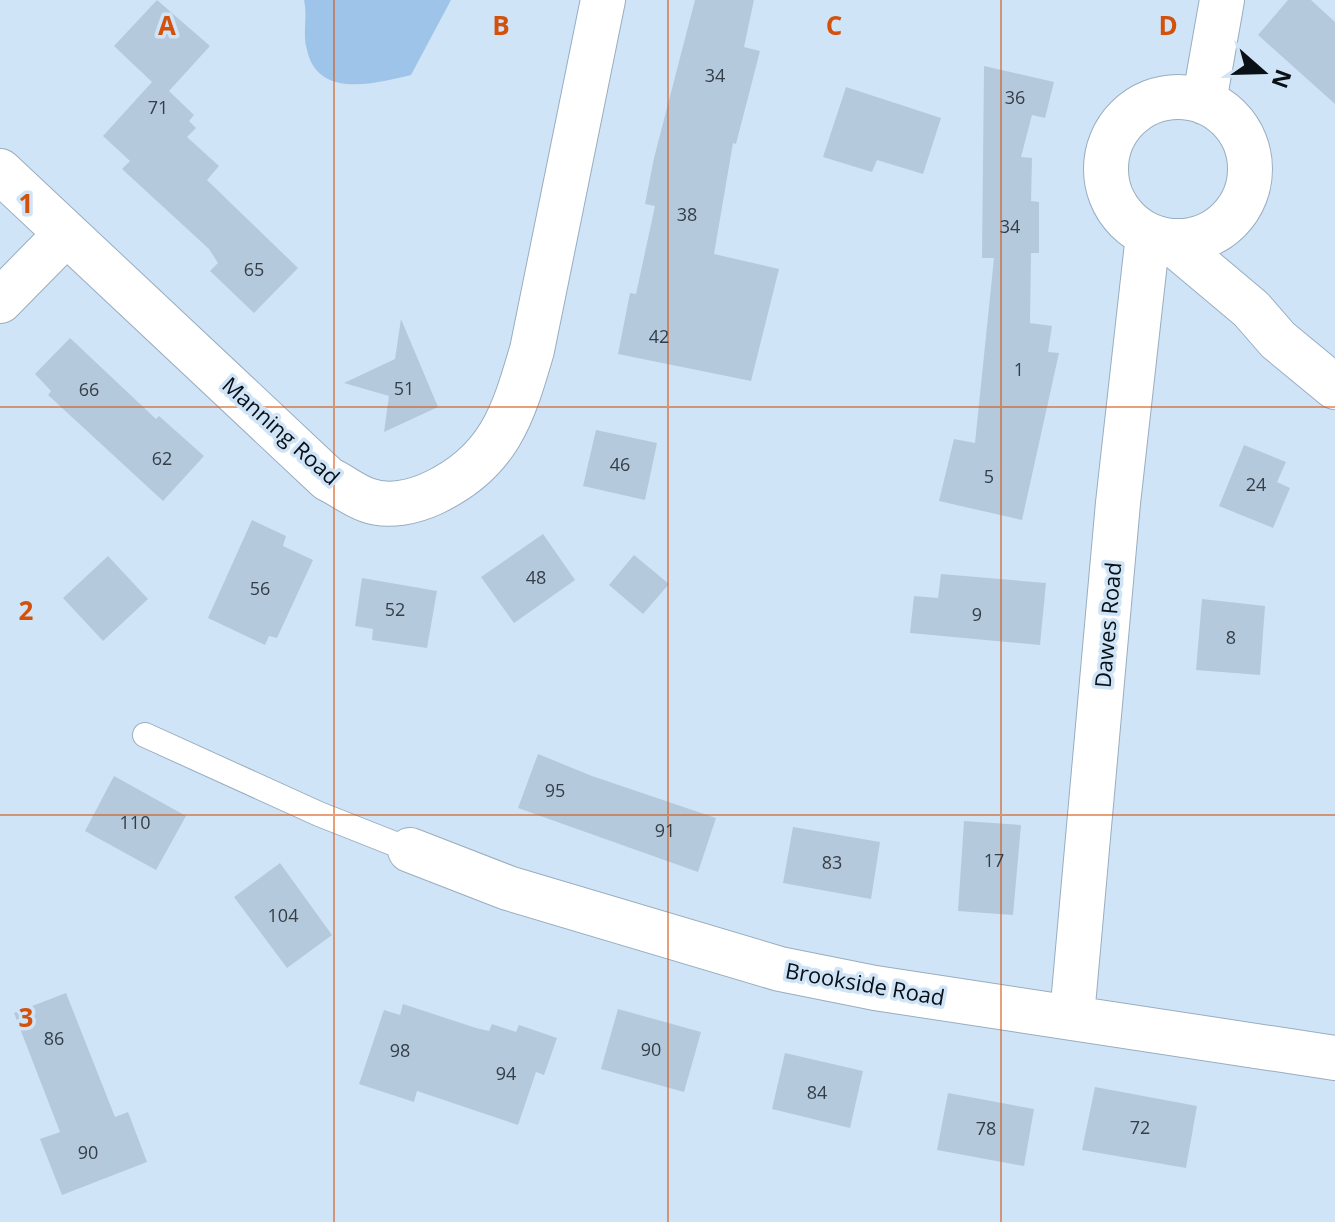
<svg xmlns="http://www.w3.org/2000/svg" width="1335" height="1222" font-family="'Open Sans',sans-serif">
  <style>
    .green { fill: #9ec5e9 }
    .building { fill: #b5c9dc }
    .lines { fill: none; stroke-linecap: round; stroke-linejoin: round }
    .service-casing { stroke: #99adbf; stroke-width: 26 }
    .minor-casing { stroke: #99adbf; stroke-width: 46 }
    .service { stroke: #fff; stroke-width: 24 }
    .minor { stroke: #fff; stroke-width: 44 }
    .grid { fill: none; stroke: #d2520d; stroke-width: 2; stroke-opacity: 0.55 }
    .labels { text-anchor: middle; stroke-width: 7; stroke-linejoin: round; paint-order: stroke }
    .number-label { font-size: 18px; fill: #343e48 }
    .street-label { font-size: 22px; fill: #091016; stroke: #d0e4f8 }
    .grid-label { font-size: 26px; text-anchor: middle; font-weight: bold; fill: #d2520d; stroke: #d0e4f8; stroke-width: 7; stroke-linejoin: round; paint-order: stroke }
  </style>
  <rect width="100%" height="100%" fill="#d0e4f8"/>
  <path class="green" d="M 304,0 L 451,0 L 411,75 C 377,83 318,100 307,50 C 302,33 308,17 304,0 Z"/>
  <path class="building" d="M 157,0 L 210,46 L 169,91 L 194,115 L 189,121 L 196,128 L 187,137 L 219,166 L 207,180 L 298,268 L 254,313 L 210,271 L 218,263 L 209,249 L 122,169 L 130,161 L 103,136 L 152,82 L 114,46 Z
    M 695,0 L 754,0 L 744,47 L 760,51 L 736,144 L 733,143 L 714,254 L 779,269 L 751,381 L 618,354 L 630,293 L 636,294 L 655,206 L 645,204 L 654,158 Z
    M 1288,0 L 1311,0 L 1335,22 L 1335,104 L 1258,35 Z
    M 984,66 L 1054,82 L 1045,118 L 1032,115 L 1021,157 L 1032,158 L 1031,201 L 1039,202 L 1039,253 L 1031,253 L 1030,323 L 1052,326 L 1048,352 L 1059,353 L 1022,520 L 939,501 L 954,439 L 975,443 L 994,258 L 982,258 Z
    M 846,87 L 941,118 L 923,174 L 877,160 L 872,172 L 823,157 Z
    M 401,319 L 438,407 L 384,432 L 389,396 L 344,383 L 395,359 Z
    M 70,338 L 156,419 L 159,416 L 204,456 L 163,501 L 48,395 L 51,391 L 35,374 Z
    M 596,430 L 657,443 L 645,500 L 583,486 Z
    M 1244,445 L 1286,462 L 1277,482 L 1290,488 L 1273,528 L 1219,506 Z
    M 252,520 L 286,536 L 283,546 L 313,560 L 277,638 L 269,636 L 265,645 L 208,618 Z
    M 543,534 L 575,580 L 514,623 L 481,577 Z
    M 634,555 L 669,584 L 643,614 L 609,585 Z
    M 108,556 L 148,599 L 103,641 L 63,598 Z
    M 941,574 L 1046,583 L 1040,645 L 910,633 L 914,596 L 938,598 Z
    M 362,578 L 437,591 L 427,648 L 372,640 L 373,629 L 355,626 Z
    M 1202,599 L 1265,606 L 1260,675 L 1196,670 Z
    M 538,754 L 592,776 L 716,818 L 698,872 L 518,808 Z
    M 114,776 L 186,816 L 156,870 L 85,831 Z
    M 964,821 L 1021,825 L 1013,915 L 958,911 Z
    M 793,827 L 880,842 L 871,899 L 783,883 Z
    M 280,863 L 332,935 L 287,968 L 234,897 Z
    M 66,993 L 115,1117 L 128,1112 L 147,1162 L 62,1195 L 40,1139 L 60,1132 L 14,1013 Z
    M 403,1004 L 476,1028 L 489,1031 L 492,1024 L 516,1032 L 519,1025 L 557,1038 L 544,1075 L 536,1072 L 518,1125 L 417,1091 L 414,1102 L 359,1084 L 384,1010 L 400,1015 Z
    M 618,1009 L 701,1032 L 684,1092 L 601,1069 Z
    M 785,1053 L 863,1071 L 850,1128 L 772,1109 Z
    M 1095,1087 L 1197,1106 L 1186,1168 L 1082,1150 Z
    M 948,1093 L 1034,1109 L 1024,1166 L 937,1150 Z"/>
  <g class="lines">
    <defs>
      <path id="service" d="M 145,735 L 319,814 L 410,850"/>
      <path id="minor" d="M1106 169a72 72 0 1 1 144 0a72 72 0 1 1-144 0Z
        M 1204,102 L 1222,0
        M 0,171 L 328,479 C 341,485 353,495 367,500 C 388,508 414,502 433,493 C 499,462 513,415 532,350 L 603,0
        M 1170,241 L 1251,309 L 1278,340 L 1335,387
        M 0,301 L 66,234
        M 410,850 L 508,888 L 780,969 L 875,988 L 1335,1058
        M 1072,1016 L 1118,503 L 1148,235"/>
    </defs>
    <use href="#service" class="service-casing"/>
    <use href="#minor" class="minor-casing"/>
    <use href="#service" class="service"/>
    <use href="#minor" class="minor"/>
  </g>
  <path class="grid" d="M 334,0 L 334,1222M 668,0 L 668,1222M 1001,0 L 1001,1222M 0,407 L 1335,407M 0,815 L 1335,815"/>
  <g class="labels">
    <g class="number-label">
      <text x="715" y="82">34</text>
      <text x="1015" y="104">36</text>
      <text x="158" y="114">71</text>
      <text x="687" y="221">38</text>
      <text x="1010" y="233">34</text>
      <text x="254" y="276">65</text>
      <text x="659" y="343">42</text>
      <text x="1019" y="376">1</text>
      <text x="404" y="395">51</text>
      <text x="89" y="396">66</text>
      <text x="162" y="465">62</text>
      <text x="620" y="471">46</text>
      <text x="989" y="483">5</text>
      <text x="1256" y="491">24</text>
      <text x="536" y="584">48</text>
      <text x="260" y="595">56</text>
      <text x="395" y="616">52</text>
      <text x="977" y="621">9</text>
      <text x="1231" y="644">8</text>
      <text x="555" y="797">95</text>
      <text x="135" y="829">110</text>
      <text x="665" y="837">91</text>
      <text x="994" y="867">17</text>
      <text x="832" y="869">83</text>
      <text x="283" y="922">104</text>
      <text x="54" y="1045">86</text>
      <text x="651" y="1056">90</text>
      <text x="400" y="1057">98</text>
      <text x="506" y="1080">94</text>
      <text x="817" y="1099">84</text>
      <text x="1140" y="1134">72</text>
      <text x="986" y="1135">78</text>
      <text x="88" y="1159">90</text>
    </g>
    <g class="street-label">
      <text transform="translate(281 431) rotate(42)" y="8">Manning Road</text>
      <text transform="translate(1108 625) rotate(-85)" y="8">Dawes Road</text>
      <text transform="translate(865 984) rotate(10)" y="8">Brookside Road</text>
    </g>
  </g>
  <g class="grid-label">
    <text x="167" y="35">A</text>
    <text x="501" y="35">B</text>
    <text x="834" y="35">C</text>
    <text x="1168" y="35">D</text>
    <text x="26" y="213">1</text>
    <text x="26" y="620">2</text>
    <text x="26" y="1027">3</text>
  </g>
  <g transform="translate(1263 72) rotate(110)" stroke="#d0e4f8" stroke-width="6" paint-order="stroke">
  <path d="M0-6L14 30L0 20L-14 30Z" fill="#091016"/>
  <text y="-12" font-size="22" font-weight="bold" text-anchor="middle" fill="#091016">N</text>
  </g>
</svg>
